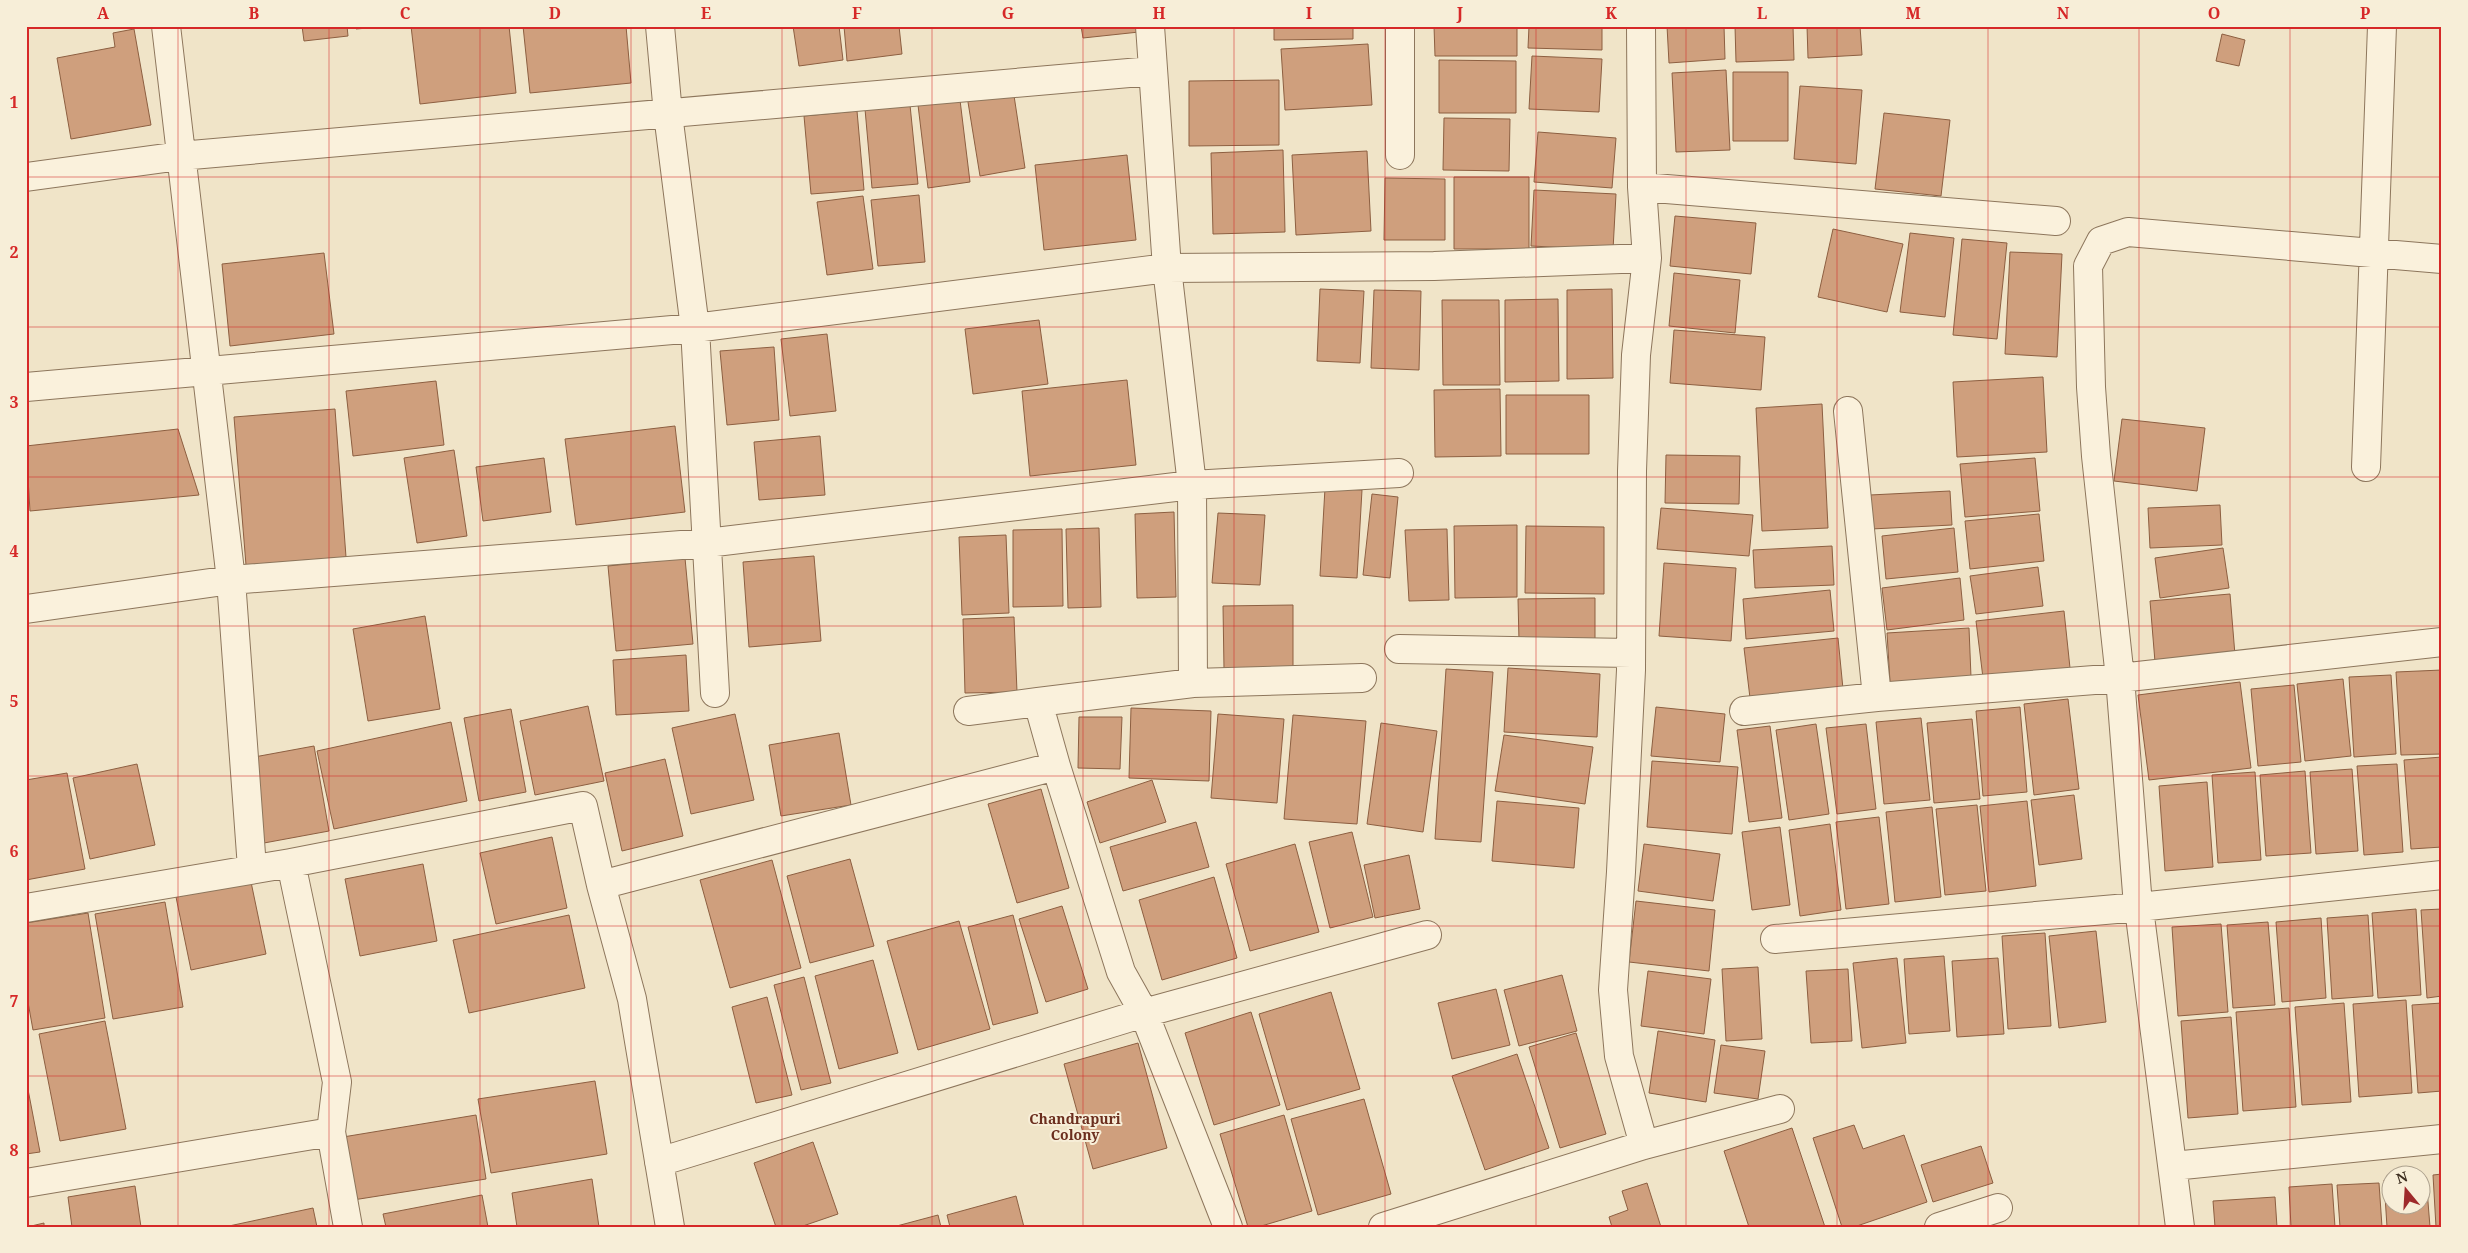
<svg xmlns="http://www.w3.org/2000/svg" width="2468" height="1253" font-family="'Noto Serif',serif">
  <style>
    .building { fill: #cf9f7d; stroke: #8d5f41 }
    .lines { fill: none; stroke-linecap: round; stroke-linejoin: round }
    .minor-casing { stroke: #8d765c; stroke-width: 30 }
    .minor { stroke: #faf1dc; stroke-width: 28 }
    .grid { fill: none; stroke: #d62828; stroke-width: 1; stroke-opacity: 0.55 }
    .labels { text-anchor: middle; stroke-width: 4; stroke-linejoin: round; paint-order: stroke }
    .neighbourhood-label { font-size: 14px; font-weight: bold; fill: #6b2e1e; stroke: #f7eed8 }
    .neatline { fill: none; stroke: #d62828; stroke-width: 2 }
    .grid-label { font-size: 16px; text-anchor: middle; font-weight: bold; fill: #d62828 }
  </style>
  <rect width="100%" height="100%" fill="#f0e4c8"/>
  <path class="building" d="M 302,26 L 347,26 L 348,36 L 304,41 Z
    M 356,26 L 392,26 L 356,29 Z
    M 411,26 L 509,26 L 516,93 L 420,104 Z
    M 523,26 L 626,26 L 631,83 L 530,93 Z
    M 793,26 L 839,26 L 843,60 L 799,66 Z
    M 844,26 L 899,26 L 902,54 L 847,61 Z
    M 1081,26 L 1139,26 L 1139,32 L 1083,38 Z
    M 1274,26 L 1353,26 L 1353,39 L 1274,40 Z
    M 1434,26 L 1517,26 L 1517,56 L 1435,56 Z
    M 1529,26 L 1602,26 L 1602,50 L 1528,48 Z
    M 1667,26 L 1724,26 L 1725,59 L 1669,63 Z
    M 1735,26 L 1793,26 L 1794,60 L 1736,62 Z
    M 1807,26 L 1860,26 L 1862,55 L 1808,58 Z
    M 134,29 L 151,125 L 71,139 L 57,58 L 115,47 L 113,33 Z
    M 2222,34 L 2245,40 L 2239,66 L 2216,61 Z
    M 1368,44 L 1372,105 L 1285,110 L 1281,49 Z
    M 1532,56 L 1602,59 L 1599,112 L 1529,109 Z
    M 1439,60 L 1516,61 L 1516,113 L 1439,113 Z
    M 1726,70 L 1730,150 L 1676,152 L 1672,73 Z
    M 1733,72 L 1788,72 L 1788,141 L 1733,141 Z
    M 1279,80 L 1279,145 L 1189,146 L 1189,81 Z
    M 1800,86 L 1862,90 L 1856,164 L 1794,159 Z
    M 1013,89 L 1025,168 L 980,176 L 967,96 Z
    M 960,100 L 970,182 L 928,188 L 918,105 Z
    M 910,105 L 918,184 L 872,188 L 865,109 Z
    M 857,111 L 864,190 L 811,194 L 804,116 Z
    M 1884,113 L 1950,120 L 1941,196 L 1875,189 Z
    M 1444,118 L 1510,119 L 1509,171 L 1443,170 Z
    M 1538,132 L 1616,138 L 1612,188 L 1534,182 Z
    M 1283,150 L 1285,232 L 1213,234 L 1211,153 Z
    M 1367,151 L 1371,231 L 1296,235 L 1292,155 Z
    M 1127,155 L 1136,240 L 1044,250 L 1035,165 Z
    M 1454,177 L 1529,177 L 1529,249 L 1454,249 Z
    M 1385,178 L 1445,179 L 1445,240 L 1384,240 Z
    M 1534,190 L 1616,194 L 1613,250 L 1531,246 Z
    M 919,195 L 925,262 L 878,266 L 871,200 Z
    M 863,196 L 873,269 L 827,275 L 817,202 Z
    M 1675,216 L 1756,223 L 1751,274 L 1670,266 Z
    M 1833,229 L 1903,244 L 1887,312 L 1818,297 Z
    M 1910,233 L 1954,238 L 1945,317 L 1900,312 Z
    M 1962,239 L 2007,243 L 1997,339 L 1953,335 Z
    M 2010,252 L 2062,254 L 2057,357 L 2005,354 Z
    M 324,253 L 334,334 L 230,346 L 222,264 Z
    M 1674,273 L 1740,280 L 1735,333 L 1669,326 Z
    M 1320,289 L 1364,291 L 1360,363 L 1317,361 Z
    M 1612,289 L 1613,378 L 1567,379 L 1567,290 Z
    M 1374,290 L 1421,291 L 1419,370 L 1371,368 Z
    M 1558,299 L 1559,381 L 1505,382 L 1505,300 Z
    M 1442,300 L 1499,300 L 1500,385 L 1443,385 Z
    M 1039,320 L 1048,384 L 973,394 L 965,329 Z
    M 1674,330 L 1765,337 L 1761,390 L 1670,383 Z
    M 827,334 L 836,411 L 790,416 L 781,339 Z
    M 774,347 L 779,420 L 727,425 L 720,351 Z
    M 2043,377 L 2047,452 L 1957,457 L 1953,382 Z
    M 1127,380 L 1136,465 L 1030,476 L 1022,391 Z
    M 436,381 L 444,445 L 353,456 L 346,391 Z
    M 1500,389 L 1501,456 L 1435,457 L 1434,390 Z
    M 1506,395 L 1589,395 L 1589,454 L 1506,454 Z
    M 1822,404 L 1828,528 L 1762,531 L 1756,408 Z
    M 335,409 L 346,557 L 246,565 L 234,417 Z
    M 2122,419 L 2205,428 L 2197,491 L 2114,481 Z
    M 675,426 L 685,512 L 576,525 L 565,439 Z
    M 178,429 L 199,495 L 30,511 L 26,446 Z
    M 820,436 L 825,495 L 759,500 L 754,442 Z
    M 454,450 L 467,536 L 417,543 L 404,458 Z
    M 1666,455 L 1740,456 L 1739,504 L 1665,503 Z
    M 544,458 L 551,512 L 483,521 L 476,467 Z
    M 2035,458 L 2040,511 L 1965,517 L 1960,464 Z
    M 1325,488 L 1362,490 L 1357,578 L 1320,576 Z
    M 1950,491 L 1952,525 L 1871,529 L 1870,495 Z
    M 1372,494 L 1398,497 L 1390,578 L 1363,575 Z
    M 2220,505 L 2222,545 L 2150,548 L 2148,508 Z
    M 1661,508 L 1753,515 L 1749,556 L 1657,549 Z
    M 1174,512 L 1176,597 L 1137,598 L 1135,514 Z
    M 1218,513 L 1265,515 L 1260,585 L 1212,583 Z
    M 2039,514 L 2044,561 L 1970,569 L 1965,521 Z
    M 1517,525 L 1517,597 L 1455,598 L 1454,526 Z
    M 1526,526 L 1604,527 L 1604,594 L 1525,593 Z
    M 1099,528 L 1101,607 L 1068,608 L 1066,529 Z
    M 1954,528 L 1958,572 L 1886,579 L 1882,536 Z
    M 1062,529 L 1063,606 L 1013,607 L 1013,530 Z
    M 1447,529 L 1449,600 L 1409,601 L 1405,530 Z
    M 1006,535 L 1009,613 L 962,615 L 959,537 Z
    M 1832,546 L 1834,585 L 1755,588 L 1753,550 Z
    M 2223,548 L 2229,588 L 2160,598 L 2155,558 Z
    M 814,556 L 821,641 L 749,647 L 743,562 Z
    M 685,558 L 693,644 L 616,651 L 608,566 Z
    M 1664,563 L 1736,568 L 1731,641 L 1659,636 Z
    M 2038,567 L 2043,606 L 1976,614 L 1970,576 Z
    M 1960,578 L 1964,620 L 1887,630 L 1882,588 Z
    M 1830,590 L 1834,631 L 1746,639 L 1743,599 Z
    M 2230,594 L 2235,655 L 2155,662 L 2150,601 Z
    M 1595,598 L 1595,639 L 1519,641 L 1518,599 Z
    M 1293,605 L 1293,669 L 1224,669 L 1223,606 Z
    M 2064,611 L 2070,668 L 1983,678 L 1976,621 Z
    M 425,616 L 440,709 L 368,721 L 353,629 Z
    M 1014,617 L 1017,692 L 965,693 L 963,619 Z
    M 1969,628 L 1971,677 L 1890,682 L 1887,633 Z
    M 1838,638 L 1843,689 L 1750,698 L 1744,648 Z
    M 686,655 L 689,711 L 616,715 L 613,660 Z
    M 1508,668 L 1600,674 L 1597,737 L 1504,732 Z
    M 1446,669 L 1493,672 L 1481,842 L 1435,839 Z
    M 2442,670 L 2442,754 L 2401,755 L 2396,672 Z
    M 2391,675 L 2396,754 L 2354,757 L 2349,677 Z
    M 2343,679 L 2351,756 L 2305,761 L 2297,684 Z
    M 2240,682 L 2251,768 L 2149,780 L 2138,695 Z
    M 2294,685 L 2301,762 L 2258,766 L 2251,689 Z
    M 2068,699 L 2079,789 L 2034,795 L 2024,704 Z
    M 588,706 L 604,781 L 535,795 L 520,721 Z
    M 1656,707 L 1725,714 L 1720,762 L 1651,756 Z
    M 2020,707 L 2027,792 L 1983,796 L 1976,711 Z
    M 1131,708 L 1211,711 L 1209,781 L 1129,778 Z
    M 511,709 L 526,792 L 479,801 L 464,718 Z
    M 735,714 L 754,800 L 691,814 L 672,728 Z
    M 1218,714 L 1284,719 L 1277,803 L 1211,798 Z
    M 1293,715 L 1366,721 L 1357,824 L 1284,819 Z
    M 1079,717 L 1122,717 L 1120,769 L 1078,768 Z
    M 1921,718 L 1930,800 L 1884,804 L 1876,722 Z
    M 1972,719 L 1980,799 L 1934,803 L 1927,723 Z
    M 451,722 L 467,801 L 334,829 L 317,751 Z
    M 1381,723 L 1437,731 L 1423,832 L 1367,824 Z
    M 1816,724 L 1829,814 L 1789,820 L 1776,730 Z
    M 1866,724 L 1876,809 L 1837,814 L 1826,728 Z
    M 1770,726 L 1782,818 L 1749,822 L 1737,730 Z
    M 839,733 L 851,805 L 781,816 L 769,745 Z
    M 1504,735 L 1593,747 L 1585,804 L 1495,791 Z
    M 314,746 L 329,831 L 264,843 L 249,758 Z
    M 2442,757 L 2442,847 L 2411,849 L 2404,760 Z
    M 665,759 L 683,836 L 622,851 L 605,773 Z
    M 1652,761 L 1738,767 L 1732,834 L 1647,827 Z
    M 137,764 L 155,845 L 90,859 L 73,778 Z
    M 2397,764 L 2403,852 L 2364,855 L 2357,766 Z
    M 2352,769 L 2358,851 L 2316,854 L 2310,772 Z
    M 2305,771 L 2311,853 L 2266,856 L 2260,775 Z
    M 2255,772 L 2261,860 L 2218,863 L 2212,775 Z
    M 67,773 L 85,869 L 26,880 L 26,780 Z
    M 1152,780 L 1166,822 L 1100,843 L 1087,802 Z
    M 2207,782 L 2213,867 L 2165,871 L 2159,786 Z
    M 1041,789 L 1069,888 L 1017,903 L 988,804 Z
    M 2074,795 L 2082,859 L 2039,865 L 2031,800 Z
    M 1497,801 L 1579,808 L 1574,868 L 1492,861 Z
    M 2027,801 L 2036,886 L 1989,892 L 1980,806 Z
    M 1977,805 L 1986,891 L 1945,895 L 1936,809 Z
    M 1932,807 L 1941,897 L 1895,902 L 1886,812 Z
    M 1879,817 L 1889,904 L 1846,909 L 1836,822 Z
    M 1196,822 L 1209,867 L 1123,891 L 1110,847 Z
    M 1830,824 L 1841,910 L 1800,916 L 1789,830 Z
    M 1780,827 L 1790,905 L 1752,910 L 1742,832 Z
    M 1352,832 L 1373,917 L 1330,928 L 1309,842 Z
    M 552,837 L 567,908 L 496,924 L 480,853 Z
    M 1295,844 L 1319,932 L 1250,951 L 1226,864 Z
    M 1644,844 L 1720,854 L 1713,901 L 1638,891 Z
    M 1409,855 L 1420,909 L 1375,918 L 1364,865 Z
    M 850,859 L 874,946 L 810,963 L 787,876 Z
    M 772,860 L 801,968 L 730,988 L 700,880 Z
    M 423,864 L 437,941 L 360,956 L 345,879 Z
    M 1214,877 L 1237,958 L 1162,980 L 1139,900 Z
    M 251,882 L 266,954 L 191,970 L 176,897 Z
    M 1636,901 L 1715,910 L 1709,971 L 1629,962 Z
    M 165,902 L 183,1007 L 113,1019 L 95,914 Z
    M 1062,906 L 1088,989 L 1046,1002 L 1019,919 Z
    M 2416,909 L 2421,995 L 2378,998 L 2372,913 Z
    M 2442,909 L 2442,996 L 2427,998 L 2421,910 Z
    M 88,913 L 105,1018 L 33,1030 L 26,991 L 26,923 Z
    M 569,915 L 585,988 L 469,1013 L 453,940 Z
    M 1013,915 L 1038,1013 L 993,1025 L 968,927 Z
    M 2368,915 L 2373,996 L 2332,999 L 2327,918 Z
    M 2321,918 L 2326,998 L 2282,1002 L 2276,922 Z
    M 959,921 L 990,1029 L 918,1050 L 887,941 Z
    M 2268,922 L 2275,1005 L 2233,1008 L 2227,925 Z
    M 2221,924 L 2228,1012 L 2178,1016 L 2172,927 Z
    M 2096,931 L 2106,1022 L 2059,1028 L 2049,936 Z
    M 2045,933 L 2051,1026 L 2008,1029 L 2002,936 Z
    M 1944,956 L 1950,1031 L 1909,1034 L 1904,959 Z
    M 1897,958 L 1906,1043 L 1862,1048 L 1853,963 Z
    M 1998,958 L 2004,1034 L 1957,1037 L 1952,961 Z
    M 873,960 L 898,1053 L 839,1069 L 815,976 Z
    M 1758,967 L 1762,1039 L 1726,1041 L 1722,969 Z
    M 1848,969 L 1852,1041 L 1811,1043 L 1806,971 Z
    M 1648,971 L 1711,979 L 1704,1034 L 1641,1026 Z
    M 1562,975 L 1577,1031 L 1519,1046 L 1504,990 Z
    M 804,977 L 831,1083 L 801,1090 L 774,985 Z
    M 1496,989 L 1510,1045 L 1452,1059 L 1438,1003 Z
    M 1331,992 L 1360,1089 L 1287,1110 L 1259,1014 Z
    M 767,997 L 792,1095 L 756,1103 L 732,1007 Z
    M 2406,1000 L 2412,1093 L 2359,1097 L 2353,1004 Z
    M 2344,1003 L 2351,1102 L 2302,1105 L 2295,1007 Z
    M 2442,1003 L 2442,1091 L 2418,1093 L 2412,1005 Z
    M 2289,1008 L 2296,1107 L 2243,1111 L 2236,1012 Z
    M 1251,1012 L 1280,1105 L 1214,1125 L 1185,1033 Z
    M 2231,1017 L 2238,1114 L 2188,1118 L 2181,1021 Z
    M 105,1021 L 126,1129 L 60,1141 L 39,1034 Z
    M 1658,1031 L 1715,1040 L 1706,1102 L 1649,1093 Z
    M 1576,1033 L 1606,1134 L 1560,1148 L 1529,1047 Z
    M 1138,1043 L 1167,1148 L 1093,1169 L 1064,1064 Z
    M 1721,1045 L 1765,1051 L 1758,1099 L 1714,1093 Z
    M 1517,1054 L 1549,1148 L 1485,1170 L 1452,1076 Z
    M 26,1079 L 40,1152 L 26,1154 Z
    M 595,1081 L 607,1154 L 491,1173 L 478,1099 Z
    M 1364,1099 L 1391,1194 L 1318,1215 L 1291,1119 Z
    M 476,1115 L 486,1179 L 353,1200 L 343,1137 Z
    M 1284,1115 L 1312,1211 L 1258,1227 L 1248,1227 L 1220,1134 Z
    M 1854,1125 L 1863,1149 L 1904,1135 L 1927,1202 L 1854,1227 L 1842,1227 L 1813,1138 Z
    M 1792,1128 L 1825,1227 L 1749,1227 L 1724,1151 Z
    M 813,1142 L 838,1214 L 800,1227 L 776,1227 L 754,1163 Z
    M 1981,1146 L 1993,1183 L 1933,1202 L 1921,1165 Z
    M 2442,1174 L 2442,1227 L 2436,1227 L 2433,1175 Z
    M 2426,1177 L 2430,1227 L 2387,1227 L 2384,1180 L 2390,1179 L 2390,1206 L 2420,1206 L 2420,1178 Z
    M 592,1179 L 599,1227 L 517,1227 L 512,1193 Z
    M 1647,1183 L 1661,1227 L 1612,1227 L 1609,1217 L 1628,1210 L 1622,1191 Z
    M 2379,1183 L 2382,1227 L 2340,1227 L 2337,1185 Z
    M 2332,1184 L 2335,1227 L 2291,1227 L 2289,1187 Z
    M 135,1186 L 141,1227 L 72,1227 L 68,1197 Z
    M 482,1195 L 488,1227 L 386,1227 L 383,1214 Z
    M 1016,1196 L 1024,1227 L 950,1227 L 947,1215 Z
    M 2275,1197 L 2277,1227 L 2215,1227 L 2213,1201 Z
    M 313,1208 L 317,1227 L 229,1227 L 229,1226 Z
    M 938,1215 L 941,1227 L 893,1227 Z
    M 44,1223 L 44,1227 L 27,1227 Z"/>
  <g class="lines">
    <defs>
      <path id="minor" d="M 166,26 L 231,580 L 252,868
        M 660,26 L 668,114 L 695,328 L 715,693
        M 1400,26 L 1400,155
        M 1641,26 L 1642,187 L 1647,258 L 1636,355 L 1632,471 L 1631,670 L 1621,872 L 1613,990 L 1619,1056 L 1644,1145
        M 26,177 L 180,156 L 1152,71
        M 1642,187 L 2056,221
        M 2442,259 L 2128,232 L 2101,241 L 2088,266 L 2091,387 L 2096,456 L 2120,678 L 2442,642
        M 26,387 L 695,328 L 1167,268 L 1434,266 L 1647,258
        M 1848,411 L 1877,697 L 2120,678 L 2137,893 L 2180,1227
        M 2366,467 L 2382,26
        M 26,609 L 231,580 L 707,543 L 1192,485 L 1167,268 L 1150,26
        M 1399,649 L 1631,653
        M 1193,683 L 1362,678
        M 968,711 L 1038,702
        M 1744,711 L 1877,697
        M 1056,766 L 1038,702 L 1193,683 L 1192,485 L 1399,473
        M 291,863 L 337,1082 L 331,1132 L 348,1227
        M 601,885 L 1056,766 L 1121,972 L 1144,1013 L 1228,1227
        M 26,908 L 291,863 L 583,806 L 601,885 L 632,999 L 670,1227
        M 1775,939 L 2139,907 L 2442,875
        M 659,1162 L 1144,1013 L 1427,935
        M 2173,1166 L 2442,1139
        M 26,1183 L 331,1132
        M 1383,1227 L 1644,1145 L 1780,1109
        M 1939,1227 L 1998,1208"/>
    </defs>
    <use href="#minor" class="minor-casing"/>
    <use href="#minor" class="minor"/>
  </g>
  <path class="grid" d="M 178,26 L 178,1227M 329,26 L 329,1227M 480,26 L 480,1227M 631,26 L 631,1227M 782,26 L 782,1227M 932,26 L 932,1227M 1083,26 L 1083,1227M 1234,26 L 1234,1227M 1385,26 L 1385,1227M 1536,26 L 1536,1227M 1686,26 L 1686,1227M 1837,26 L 1837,1227M 1988,26 L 1988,1227M 2139,26 L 2139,1227M 2290,26 L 2290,1227M 26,177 L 2442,177M 26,327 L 2442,327M 26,477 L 2442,477M 26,626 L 2442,626M 26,776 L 2442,776M 26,926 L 2442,926M 26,1076 L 2442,1076"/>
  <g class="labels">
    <g class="neighbourhood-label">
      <text x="1075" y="1124">Chandrapuri<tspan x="1075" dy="16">Colony</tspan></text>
    </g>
  </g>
  <rect width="2468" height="1253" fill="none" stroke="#f7eed8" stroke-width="55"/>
  <g transform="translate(2406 1190) rotate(342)"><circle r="24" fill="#f7eed8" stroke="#ada18e"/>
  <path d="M0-4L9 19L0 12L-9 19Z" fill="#9e2a2b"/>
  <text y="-8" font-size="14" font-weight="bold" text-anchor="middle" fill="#3d2e20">N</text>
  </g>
  <rect x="28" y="28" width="2412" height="1198" class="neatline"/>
  <g class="grid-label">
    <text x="103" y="19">A</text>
    <text x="254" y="19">B</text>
    <text x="405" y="19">C</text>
    <text x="555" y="19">D</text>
    <text x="706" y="19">E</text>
    <text x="857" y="19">F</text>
    <text x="1008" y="19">G</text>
    <text x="1159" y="19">H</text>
    <text x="1309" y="19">I</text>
    <text x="1460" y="19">J</text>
    <text x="1611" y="19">K</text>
    <text x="1762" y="19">L</text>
    <text x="1913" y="19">M</text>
    <text x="2063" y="19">N</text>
    <text x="2214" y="19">O</text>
    <text x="2365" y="19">P</text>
    <text x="14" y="108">1</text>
    <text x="14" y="258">2</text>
    <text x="14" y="408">3</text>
    <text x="14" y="557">4</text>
    <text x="14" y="707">5</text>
    <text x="14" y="857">6</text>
    <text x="14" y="1007">7</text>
    <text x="14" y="1156">8</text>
  </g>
</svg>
